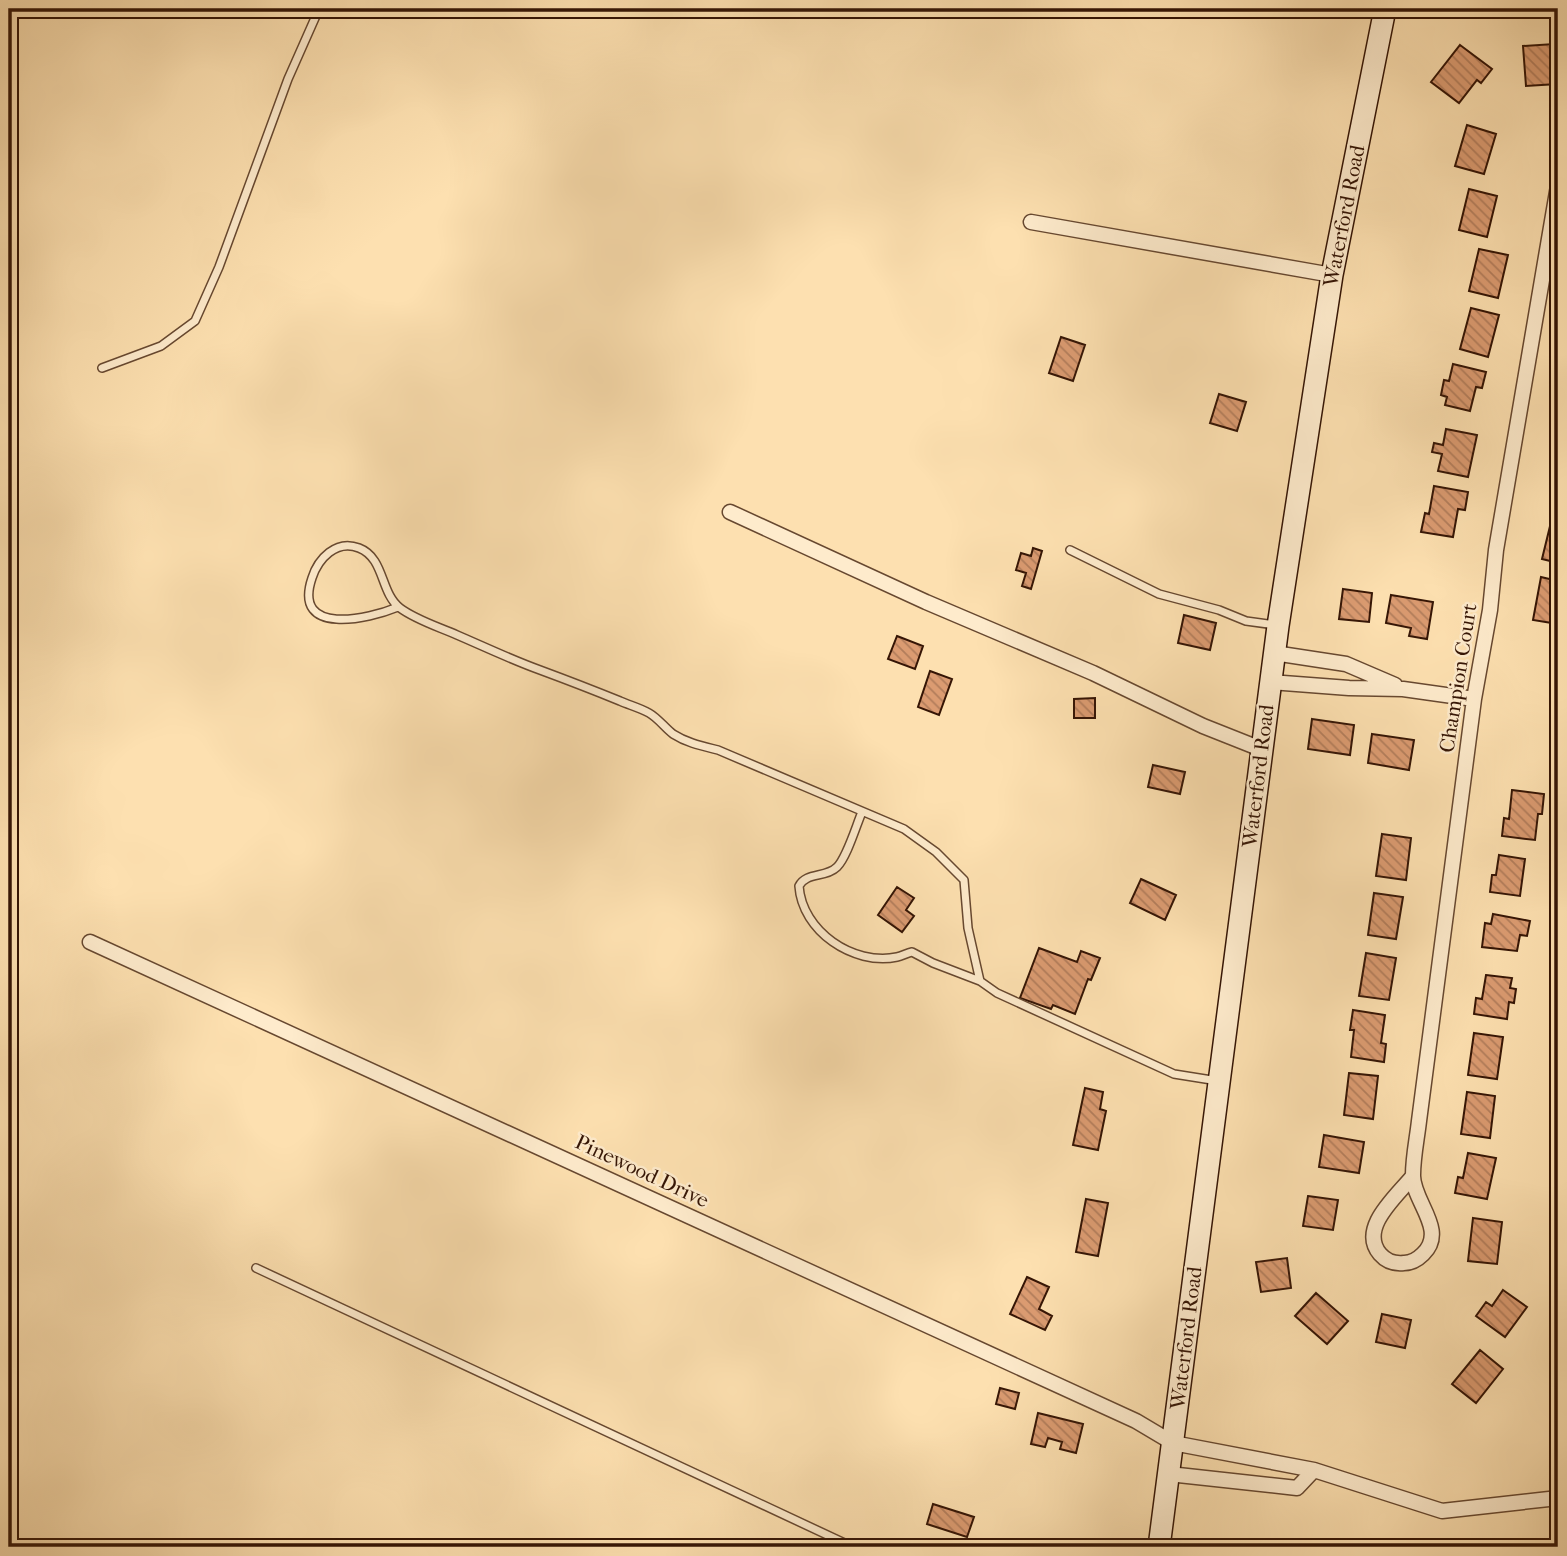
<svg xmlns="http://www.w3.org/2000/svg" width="1567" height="1556" font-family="'IM FELL French Canon',serif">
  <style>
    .building { fill: url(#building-back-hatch); stroke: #351505; stroke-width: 2 }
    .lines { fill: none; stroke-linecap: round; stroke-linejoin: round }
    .lane-casing { stroke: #674830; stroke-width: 10 }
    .street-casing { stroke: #674830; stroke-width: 17 }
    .secondary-casing { stroke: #351505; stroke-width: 24 }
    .lane { stroke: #feebcc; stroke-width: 7 }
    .street { stroke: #feebcc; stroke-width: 14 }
    .secondary { stroke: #feebcc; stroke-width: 21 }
    .labels { text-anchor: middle; stroke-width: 5; stroke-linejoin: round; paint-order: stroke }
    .street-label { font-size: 21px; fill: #351505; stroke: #feebcc }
  </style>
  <defs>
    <pattern id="building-back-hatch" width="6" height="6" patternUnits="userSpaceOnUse" patternTransform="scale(1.75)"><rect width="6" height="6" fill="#db9b71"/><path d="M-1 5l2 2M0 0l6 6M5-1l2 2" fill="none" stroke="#b27d5b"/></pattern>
  </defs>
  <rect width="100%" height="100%" fill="#fde0b0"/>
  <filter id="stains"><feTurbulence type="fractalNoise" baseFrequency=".00286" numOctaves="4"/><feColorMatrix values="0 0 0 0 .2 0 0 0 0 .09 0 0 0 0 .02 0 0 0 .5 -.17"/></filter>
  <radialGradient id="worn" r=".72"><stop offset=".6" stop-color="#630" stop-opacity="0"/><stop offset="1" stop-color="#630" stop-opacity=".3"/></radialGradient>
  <path class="building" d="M 1554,44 L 1557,84 L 1526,86 L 1523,46 Z
    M 1460,45 L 1492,69 L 1481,83 L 1477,80 L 1459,103 L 1431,82 Z
    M 1467,125 L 1496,134 L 1484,174 L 1455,166 Z
    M 1469,189 L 1497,196 L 1487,237 L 1459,230 Z
    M 1479,249 L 1508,255 L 1498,298 L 1469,291 Z
    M 1471,308 L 1499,315 L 1488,357 L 1460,349 Z
    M 1061,337 L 1085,345 L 1073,381 L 1049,373 Z
    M 1453,364 L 1486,372 L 1482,388 L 1476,387 L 1470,411 L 1445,405 L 1447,397 L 1441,395 L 1444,380 L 1449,381 Z
    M 1219,394 L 1246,402 L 1237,431 L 1210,423 Z
    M 1446,429 L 1477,435 L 1468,477 L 1438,471 L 1442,454 L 1432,452 L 1434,443 L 1443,445 Z
    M 1558,468 L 1558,501 L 1553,500 Z
    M 1434,486 L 1468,492 L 1465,510 L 1458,509 L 1453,537 L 1421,532 L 1425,513 L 1429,514 Z
    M 1552,518 L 1558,519 L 1558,563 L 1542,559 Z
    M 1033,548 L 1042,551 L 1031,589 L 1022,586 L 1026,573 L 1016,570 L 1021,553 L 1031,556 Z
    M 1541,577 L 1558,581 L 1558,624 L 1533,620 Z
    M 1343,589 L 1372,593 L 1369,622 L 1339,619 Z
    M 1391,595 L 1433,602 L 1427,639 L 1409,636 L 1411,628 L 1386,623 Z
    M 1184,615 L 1216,623 L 1210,650 L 1178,643 Z
    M 897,636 L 923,646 L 915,669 L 888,659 Z
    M 930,671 L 952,679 L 939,715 L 918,707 Z
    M 1095,698 L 1095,718 L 1074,718 L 1074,699 Z
    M 1312,719 L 1354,725 L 1350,755 L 1308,749 Z
    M 1372,734 L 1414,740 L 1409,770 L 1368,763 Z
    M 1153,765 L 1185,772 L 1180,794 L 1148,787 Z
    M 1512,790 L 1544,794 L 1542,814 L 1538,814 L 1535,840 L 1502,836 L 1504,818 L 1509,819 Z
    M 1382,834 L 1411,838 L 1406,880 L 1376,876 Z
    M 1499,855 L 1525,859 L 1520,896 L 1490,892 L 1492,875 L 1496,875 Z
    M 1141,879 L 1176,895 L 1165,920 L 1130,903 Z
    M 897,887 L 914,898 L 906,910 L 914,916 L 902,932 L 878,915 Z
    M 1374,893 L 1403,897 L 1396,939 L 1368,935 Z
    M 1493,914 L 1530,921 L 1527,936 L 1520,935 L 1517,951 L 1482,947 L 1485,923 L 1491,924 Z
    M 1039,948 L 1077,962 L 1081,951 L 1100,958 L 1091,980 L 1088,979 L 1075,1014 L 1053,1005 L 1051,1009 L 1020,998 Z
    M 1366,953 L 1396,958 L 1389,1000 L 1359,996 Z
    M 1486,975 L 1512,978 L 1510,988 L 1516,989 L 1514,1003 L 1509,1002 L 1507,1019 L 1474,1014 L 1476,998 L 1482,999 Z
    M 1353,1010 L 1385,1015 L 1381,1043 L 1386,1044 L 1384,1062 L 1351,1057 L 1354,1030 L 1350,1030 Z
    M 1474,1033 L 1503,1037 L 1497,1079 L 1468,1075 Z
    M 1349,1073 L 1378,1076 L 1373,1119 L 1344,1115 Z
    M 1085,1088 L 1103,1092 L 1100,1109 L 1106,1111 L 1098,1150 L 1073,1145 Z
    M 1467,1092 L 1495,1096 L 1490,1138 L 1461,1134 Z
    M 1324,1135 L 1364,1142 L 1359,1173 L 1319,1167 Z
    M 1468,1153 L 1496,1158 L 1487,1199 L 1455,1193 L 1458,1177 L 1463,1178 Z
    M 1308,1196 L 1338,1200 L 1333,1230 L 1303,1226 Z
    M 1086,1199 L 1108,1203 L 1098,1256 L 1076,1252 Z
    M 1473,1218 L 1502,1222 L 1497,1264 L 1468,1261 Z
    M 1287,1258 L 1291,1288 L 1261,1292 L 1256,1262 Z
    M 1027,1277 L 1049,1287 L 1039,1309 L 1052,1316 L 1045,1330 L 1010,1314 Z
    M 1503,1290 L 1527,1307 L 1505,1337 L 1476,1316 L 1486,1302 L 1492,1306 Z
    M 1316,1293 L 1348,1321 L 1327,1344 L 1295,1316 Z
    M 1382,1314 L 1411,1320 L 1405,1348 L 1376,1342 Z
    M 1480,1350 L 1503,1369 L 1476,1403 L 1452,1384 Z
    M 1000,1388 L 1019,1393 L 1015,1409 L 996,1404 Z
    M 1038,1413 L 1083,1424 L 1076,1453 L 1060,1449 L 1062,1442 L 1048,1438 L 1045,1447 L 1031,1444 Z
    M 933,1504 L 974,1517 L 967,1537 L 927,1524 Z
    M 1558,1539 L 1558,1547 L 1542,1547 L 1541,1541 Z"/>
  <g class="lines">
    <defs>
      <path id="lane" d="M 102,368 L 161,346 L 195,321 L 219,267 L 288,79 L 319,9
        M 1070,550 L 1159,594 L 1219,610 L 1246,621 L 1275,625
        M 398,607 C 369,619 292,637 312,578 C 318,559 336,539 359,548 C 385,558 380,593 400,608 C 416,620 439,627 457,635 C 485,647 512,660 540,670 C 567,680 593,690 620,701 C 629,705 640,708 649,713 C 658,718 665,728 673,734 C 687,743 702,746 718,750 L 904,829 L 936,852 L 964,880 L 968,928 L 980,981 L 997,993 L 1174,1074 L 1218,1081
        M 862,812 C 856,826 847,857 837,867 C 826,878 806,872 799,886 C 802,931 853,966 897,957 C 902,956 907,953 912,952 L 933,963 L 980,981
        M 256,1268 L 853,1547"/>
      <path id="street" d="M 1031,222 L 1332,275
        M 730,512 L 926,602 L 1093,673 L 1203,726 L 1261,749
        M 1274,653 L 1346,664 L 1395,685
        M 1270,682 L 1349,688 L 1403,689 L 1474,699
        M 90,942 L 1136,1421 L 1173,1443 L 1314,1470 L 1442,1511 L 1558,1498
        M 1412,1177 C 1397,1196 1358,1228 1380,1254 C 1386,1261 1395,1264 1404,1263 C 1411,1263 1418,1259 1423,1254 C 1448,1230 1412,1201 1413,1175 C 1413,1157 1417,1139 1419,1121 L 1474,699 L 1490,610 L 1496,550 L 1558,186
        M 1169,1474 L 1297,1488 L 1314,1470"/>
      <path id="secondary" d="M 1159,1547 L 1278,626 L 1332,275 L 1385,9"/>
    </defs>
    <use href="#lane" class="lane-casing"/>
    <use href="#street" class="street-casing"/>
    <use href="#secondary" class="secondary-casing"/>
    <use href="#lane" class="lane"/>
    <use href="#street" class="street"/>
    <use href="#secondary" class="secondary"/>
  </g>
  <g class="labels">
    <g class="street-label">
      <text transform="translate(1344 216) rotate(-79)" y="7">Waterford Road</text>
      <text transform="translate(1458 678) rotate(-81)" y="7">Champion Court</text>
      <text transform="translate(1258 776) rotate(-83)" y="7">Waterford Road</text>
      <text transform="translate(642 1171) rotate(25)" y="7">Pinewood Drive</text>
      <text transform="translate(1186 1338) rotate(-83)" y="7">Waterford Road</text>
    </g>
  </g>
  <rect width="1567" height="1556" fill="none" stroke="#fde0b0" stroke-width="35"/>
  <rect x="10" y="10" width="1546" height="1535" fill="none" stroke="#351505" stroke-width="3.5"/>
  <rect x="18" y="18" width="1532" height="1521" fill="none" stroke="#351505" stroke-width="2"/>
  <rect width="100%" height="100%" filter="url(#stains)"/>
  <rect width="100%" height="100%" fill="url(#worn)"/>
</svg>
